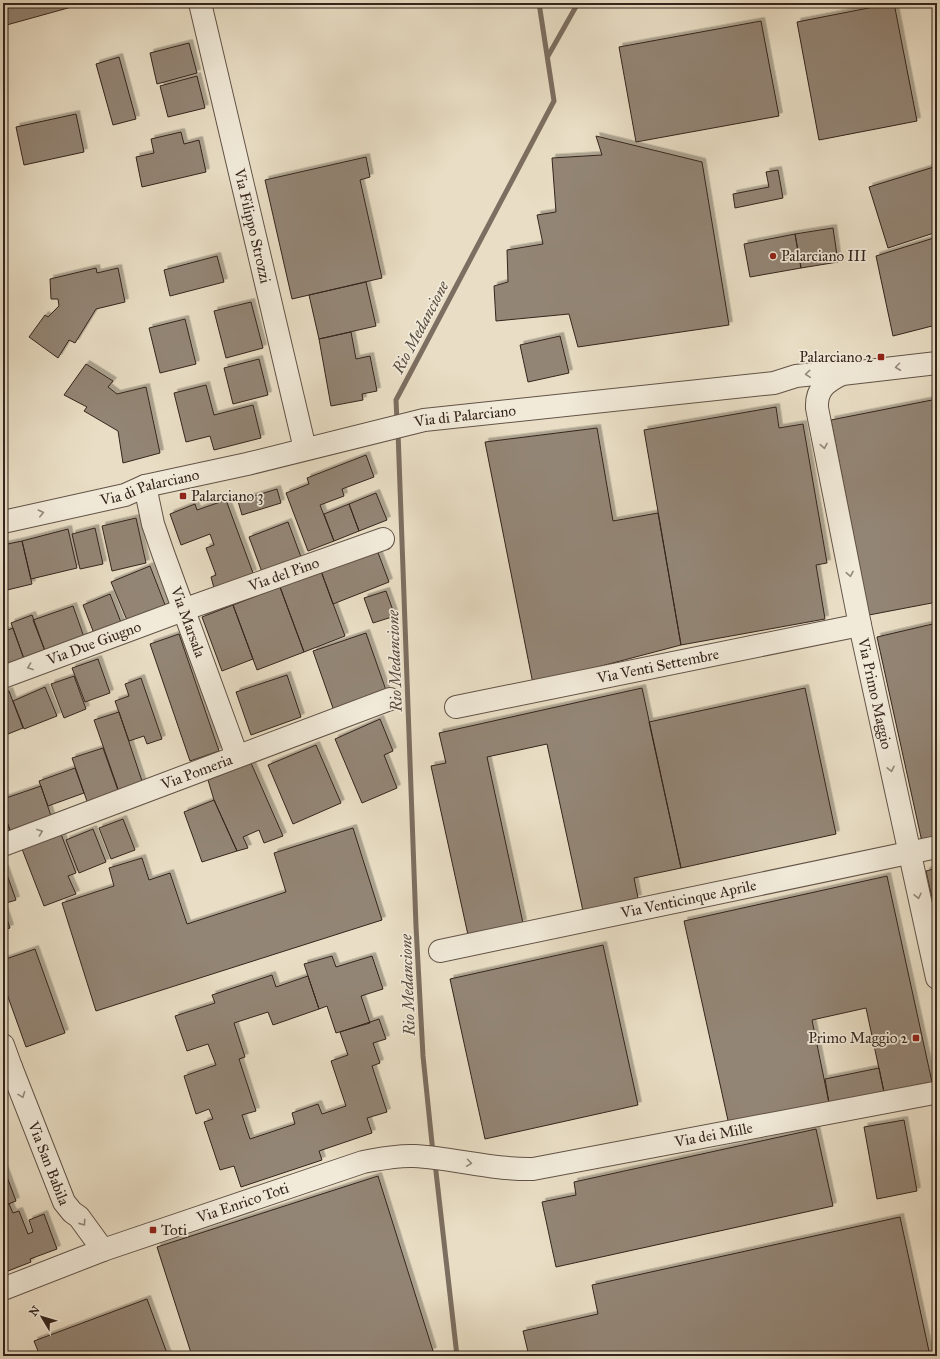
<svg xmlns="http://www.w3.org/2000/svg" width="940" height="1359" font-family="'IM FELL Great Primer',serif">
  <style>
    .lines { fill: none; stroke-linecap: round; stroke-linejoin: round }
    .stream { stroke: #7c6e60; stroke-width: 5 }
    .building { fill: #938574; stroke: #35251d; filter: url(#shadow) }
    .minor-casing { stroke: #625347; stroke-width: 24 }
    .minor { stroke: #f1ead9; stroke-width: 22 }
    .oneway { stroke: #93887b }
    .poi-dot { fill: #8f2418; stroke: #f1ead9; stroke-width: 1.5 }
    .labels { text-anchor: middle; stroke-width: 3.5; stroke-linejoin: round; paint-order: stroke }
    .street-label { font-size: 15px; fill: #35251d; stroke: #f1ead9 }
    .poi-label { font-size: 15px; fill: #35251d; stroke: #f1ead9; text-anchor: start }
    .water-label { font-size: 16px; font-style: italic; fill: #594a3e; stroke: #f1ead9 }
  </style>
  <defs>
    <filter id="shadow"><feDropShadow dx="3.5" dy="-3.5" stdDeviation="0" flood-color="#0004"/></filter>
  </defs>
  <rect width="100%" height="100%" fill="#e9dec5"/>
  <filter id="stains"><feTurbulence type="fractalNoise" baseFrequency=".005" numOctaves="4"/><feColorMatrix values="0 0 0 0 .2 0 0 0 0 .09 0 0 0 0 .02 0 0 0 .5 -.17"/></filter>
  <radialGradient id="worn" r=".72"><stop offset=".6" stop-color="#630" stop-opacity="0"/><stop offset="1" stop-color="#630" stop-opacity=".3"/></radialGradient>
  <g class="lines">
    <path class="stream" d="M 548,56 L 578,3
      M 397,422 L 396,400 L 554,101 L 539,3
      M 398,432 L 416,926 L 423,1056 L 433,1153
      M 435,1163 L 457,1356"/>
  </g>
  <path class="building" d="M 3,3 L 86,3 L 3,26 Z
    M 894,3 L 917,121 L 819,140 L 797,22 Z
    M 761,21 L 779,116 L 636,142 L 619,47 Z
    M 189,43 L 197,73 L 157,84 L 150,53 Z
    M 119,57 L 136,119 L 113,125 L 96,64 Z
    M 197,76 L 205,108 L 168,117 L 160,86 Z
    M 76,114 L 84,152 L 24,165 L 16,127 Z
    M 181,132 L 184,144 L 199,140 L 206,172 L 142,187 L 136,157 L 154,153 L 151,139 Z
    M 596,136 L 702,162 L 729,325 L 578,347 L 569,314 L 496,321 L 494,286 L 508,282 L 507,250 L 543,244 L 537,215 L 556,212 L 552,158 L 602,155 Z
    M 366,157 L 370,177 L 360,180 L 382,278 L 292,299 L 265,180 Z
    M 937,166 L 937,232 L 888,248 L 869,187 Z
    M 778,170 L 783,198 L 735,208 L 733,194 L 769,187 L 766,172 Z
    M 833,228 L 838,262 L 801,268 L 795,234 Z
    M 795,234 L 801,268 L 750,277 L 744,244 Z
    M 937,237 L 937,329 L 936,325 L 893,336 L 876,256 Z
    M 217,256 L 224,282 L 170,296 L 164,270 Z
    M 96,268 L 97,273 L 118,268 L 125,302 L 96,309 L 75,343 L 69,340 L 58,358 L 29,337 L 45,315 L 48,317 L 59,306 L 58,299 L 51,299 L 50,279 Z
    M 366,282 L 376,326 L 319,339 L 309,295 Z
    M 251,302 L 263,348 L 226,358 L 214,311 Z
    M 185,319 L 196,364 L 160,373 L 149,328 Z
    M 351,332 L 356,359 L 370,356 L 377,391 L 362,394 L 363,400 L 331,406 L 319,339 Z
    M 560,336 L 569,373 L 528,382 L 520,345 Z
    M 259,359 L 268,395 L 233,404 L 224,368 Z
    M 86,364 L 113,381 L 108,387 L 117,394 L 146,387 L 160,453 L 123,463 L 118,431 L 84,411 L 87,407 L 64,395 Z
    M 206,385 L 214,415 L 253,405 L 261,438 L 214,450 L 210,436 L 186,442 L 174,393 Z
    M 937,399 L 937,602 L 869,615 L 831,420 Z
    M 776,407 L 779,428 L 803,424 L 827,563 L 816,565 L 825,619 L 681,645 L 644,430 Z
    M 597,428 L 613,521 L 658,513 L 681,645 L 533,684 L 485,442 Z
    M 366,455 L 374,477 L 342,489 L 344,496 L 320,505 L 334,541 L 308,551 L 286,493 L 309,484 L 307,478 Z
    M 277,489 L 281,503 L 242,515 L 238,501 Z
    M 376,493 L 387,520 L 359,531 L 349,504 Z
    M 226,500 L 253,573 L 214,588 L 211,577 L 216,575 L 206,548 L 214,545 L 210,534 L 181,545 L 170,514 L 195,504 L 197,510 Z
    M 349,504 L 359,531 L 334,541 L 324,514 Z
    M 136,518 L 146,563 L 112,571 L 102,526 Z
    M 288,522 L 301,557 L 262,572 L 249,537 Z
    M 95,528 L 103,564 L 80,569 L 72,534 Z
    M 68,529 L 77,568 L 31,579 L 22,541 Z
    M 22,541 L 32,584 L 3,591 L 3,545 Z
    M 377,550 L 389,582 L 333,604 L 321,571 Z
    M 150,566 L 167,610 L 129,625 L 111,582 Z
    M 321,571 L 345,636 L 304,652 L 280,587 Z
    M 280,587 L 304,652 L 257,670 L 233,605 Z
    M 386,591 L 395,616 L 373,623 L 364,598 Z
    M 110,594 L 122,625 L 95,636 L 83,605 Z
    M 233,605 L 253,659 L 222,671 L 202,617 Z
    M 73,606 L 84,637 L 45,651 L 33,620 Z
    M 32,615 L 45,651 L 24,659 L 11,623 Z
    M 937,623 L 937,839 L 922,842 L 877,637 Z
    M 13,628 L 24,659 L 3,667 L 3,632 Z
    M 366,633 L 387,693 L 334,711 L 313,651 Z
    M 179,634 L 219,751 L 190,761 L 150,644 Z
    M 98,659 L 110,693 L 85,702 L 72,668 Z
    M 287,675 L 301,717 L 251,735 L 236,692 Z
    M 74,676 L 86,709 L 64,718 L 51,684 Z
    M 141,678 L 162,739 L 147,744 L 144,736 L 129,741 L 115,701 L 129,696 L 125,684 Z
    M 45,687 L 57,716 L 24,729 L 13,701 Z
    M 642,688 L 681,868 L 634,878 L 638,898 L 583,911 L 547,744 L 487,757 L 523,923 L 468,935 L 431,766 L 446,763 L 439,733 Z
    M 805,688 L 836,834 L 681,868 L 649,722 Z
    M 9,691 L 23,728 L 3,736 L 3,693 Z
    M 119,712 L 143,784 L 119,792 L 94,720 Z
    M 380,719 L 393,751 L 384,755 L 397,788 L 362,803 L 335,739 Z
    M 316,745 L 341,803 L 293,824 L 268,765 Z
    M 103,748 L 120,796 L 89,807 L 72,758 Z
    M 251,763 L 283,836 L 264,843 L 259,830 L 243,837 L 248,848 L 237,851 L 214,800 L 208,780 Z
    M 75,768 L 84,793 L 48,806 L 39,781 Z
    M 41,786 L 52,819 L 11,833 L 3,811 L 3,799 Z
    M 214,800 L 237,851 L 202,862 L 184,812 Z
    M 3,811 L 11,833 L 3,836 Z
    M 123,819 L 135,850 L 111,859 L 99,828 Z
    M 353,828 L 382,920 L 96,1011 L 62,903 L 114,886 L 109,868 L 142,858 L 149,880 L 170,873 L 187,924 L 286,892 L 274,853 Z
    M 93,829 L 106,862 L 79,873 L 66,840 Z
    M 61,834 L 76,873 L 68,876 L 76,894 L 44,906 L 22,849 Z
    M 937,868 L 937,920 L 926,871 Z
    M 3,869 L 5,869 L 16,900 L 3,904 Z
    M 887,876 L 932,1082 L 884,1092 L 866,1008 L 812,1020 L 829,1103 L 729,1125 L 684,921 Z
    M 3,907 L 10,928 L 3,930 Z
    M 603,945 L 638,1105 L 485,1139 L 450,979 Z
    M 35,949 L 65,1033 L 26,1047 L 3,983 L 3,960 Z
    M 332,956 L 336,967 L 372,956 L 383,989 L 361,996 L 370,1023 L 336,1033 L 327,1006 L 319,1009 L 304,964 Z
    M 272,975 L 276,987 L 308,976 L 319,1009 L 273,1025 L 268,1012 L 234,1023 L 245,1057 L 239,1059 L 256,1111 L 242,1115 L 250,1139 L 295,1124 L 292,1113 L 318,1104 L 322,1114 L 346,1106 L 331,1061 L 348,1055 L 340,1032 L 379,1019 L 386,1039 L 373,1043 L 380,1063 L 372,1066 L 387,1112 L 367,1118 L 372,1133 L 319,1151 L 322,1160 L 241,1187 L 234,1166 L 220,1170 L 204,1122 L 213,1119 L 209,1109 L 196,1114 L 184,1076 L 216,1065 L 208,1044 L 187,1051 L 175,1016 L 215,1003 L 212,995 Z
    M 879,1068 L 884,1092 L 829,1103 L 825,1079 Z
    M 904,1120 L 917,1191 L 877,1199 L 864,1127 Z
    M 816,1129 L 833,1206 L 556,1267 L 542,1202 L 576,1195 L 574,1182 Z
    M 3,1166 L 16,1201 L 3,1206 Z
    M 378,1176 L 433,1351 L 418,1356 L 192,1356 L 157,1247 Z
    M 9,1204 L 13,1213 L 19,1211 L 28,1234 L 33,1232 L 29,1220 L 44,1214 L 57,1249 L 30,1259 L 31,1262 L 3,1273 L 3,1206 Z
    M 900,1217 L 930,1356 L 610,1356 L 609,1352 L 591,1356 L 529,1356 L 523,1331 L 598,1314 L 592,1285 Z
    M 147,1299 L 168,1356 L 40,1356 L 34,1341 Z"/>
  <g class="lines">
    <defs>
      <g id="minor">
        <path id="s1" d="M 200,3 L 305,449"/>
        <path id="s2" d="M 842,374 C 826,382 816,389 817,408 L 860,625 L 937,978"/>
        <path id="s3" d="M 145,486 L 153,524 L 163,553 L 237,756"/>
        <path id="s4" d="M 3,522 L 125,495 L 145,486 L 247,464 L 424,420 L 774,383 L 796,376 L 824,373 L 842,374 L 937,363"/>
        <path id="s5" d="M 3,677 L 194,606 L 383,539"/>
        <path id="s6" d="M 456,707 L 860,625"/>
        <path id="s7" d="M 3,845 L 390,699"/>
        <path id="s8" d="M 440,951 L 937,847"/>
        <path d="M 3,1045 L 11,1067"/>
        <path id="s9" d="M 3,1070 L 11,1067 L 64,1202 L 72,1212 L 79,1217 L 103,1250"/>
        <path id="s10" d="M 3,1289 L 103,1250 L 363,1162 C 380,1159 396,1155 414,1156 C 454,1158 492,1170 533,1169 L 934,1093 L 937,1094"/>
      </g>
    </defs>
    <use href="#minor" class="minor-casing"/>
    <use href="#minor" class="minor"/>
  </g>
  <defs><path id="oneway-chevron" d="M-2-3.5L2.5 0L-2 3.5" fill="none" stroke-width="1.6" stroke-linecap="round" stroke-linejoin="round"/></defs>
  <g class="oneway">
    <use href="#oneway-chevron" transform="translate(898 367) rotate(173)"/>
    <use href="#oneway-chevron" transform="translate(808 374) rotate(175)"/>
    <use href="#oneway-chevron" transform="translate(824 446) rotate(79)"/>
    <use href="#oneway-chevron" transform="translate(41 513) rotate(-13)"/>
    <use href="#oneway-chevron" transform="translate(850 574) rotate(79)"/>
    <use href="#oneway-chevron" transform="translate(30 667) rotate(160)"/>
    <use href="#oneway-chevron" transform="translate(891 769) rotate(78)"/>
    <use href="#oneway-chevron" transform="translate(40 832) rotate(-20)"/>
    <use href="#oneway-chevron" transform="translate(918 896) rotate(77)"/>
    <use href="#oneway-chevron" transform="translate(22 1095) rotate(69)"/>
    <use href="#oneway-chevron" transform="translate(469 1163) rotate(8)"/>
    <use href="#oneway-chevron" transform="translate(83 1223) rotate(55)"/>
  </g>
  <g class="poi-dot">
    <circle cx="773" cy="256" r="4"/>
    <rect x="877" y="353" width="8" height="8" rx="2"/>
    <rect x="179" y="492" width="8" height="8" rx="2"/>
    <rect x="912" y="1034" width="8" height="8" rx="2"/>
    <rect x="149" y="1226" width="8" height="8" rx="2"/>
  </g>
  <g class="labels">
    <g class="street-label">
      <text dy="5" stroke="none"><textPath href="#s1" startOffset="229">Via Filippo Strozzi</textPath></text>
      <text dy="5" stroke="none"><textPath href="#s4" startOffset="475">Via di Palarciano</textPath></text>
      <text dy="5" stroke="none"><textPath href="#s4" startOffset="151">Via di Palarciano</textPath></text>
      <text dy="5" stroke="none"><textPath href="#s5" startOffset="299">Via del Pino</textPath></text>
      <text dy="5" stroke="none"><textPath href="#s3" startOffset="143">Via Marsala</textPath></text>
      <text dy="5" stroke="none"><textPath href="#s5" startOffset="97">Via Due Giugno</textPath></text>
      <text dy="5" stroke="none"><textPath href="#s6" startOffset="206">Via Venti Settembre</textPath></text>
      <text dy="5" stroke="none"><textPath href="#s2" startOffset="337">Via Primo Maggio</textPath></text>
      <text dy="5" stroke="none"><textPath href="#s7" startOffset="207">Via Pomeria</textPath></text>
      <text dy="5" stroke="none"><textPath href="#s8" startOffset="254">Via Venticinque Aprile</textPath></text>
      <text dy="5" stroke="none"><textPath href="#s10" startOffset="737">Via dei Mille</textPath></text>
      <text dy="5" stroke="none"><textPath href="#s9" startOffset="112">Via San Babila</textPath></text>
      <text dy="5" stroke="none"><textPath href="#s10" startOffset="255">Via Enrico Toti</textPath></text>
    </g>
    <g class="poi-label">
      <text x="781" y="261">Palarciano III</text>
      <text x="873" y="362" text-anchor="end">Palarciano 2</text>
      <text x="191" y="501">Palarciano 3</text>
      <text x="908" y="1043" text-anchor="end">Primo Maggio 2</text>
      <text x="161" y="1235">Toti</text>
    </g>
    <g class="water-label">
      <text transform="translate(420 327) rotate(-62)" y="6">Rio Medancione</text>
      <text transform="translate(394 661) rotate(-92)" y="6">Rio Medancione</text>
      <text transform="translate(407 985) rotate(-92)" y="6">Rio Medancione</text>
    </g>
  </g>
  <rect width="940" height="1359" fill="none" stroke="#e9dec5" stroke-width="16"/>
  <rect x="4" y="4" width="932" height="1351" fill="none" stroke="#35251d" stroke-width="2"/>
  <rect x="8" y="8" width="924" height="1343" fill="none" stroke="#35251d"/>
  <g transform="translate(42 1317) rotate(308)" stroke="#f1ead9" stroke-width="3" paint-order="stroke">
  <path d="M0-3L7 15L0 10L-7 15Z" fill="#35251d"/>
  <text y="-6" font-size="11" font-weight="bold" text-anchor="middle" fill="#35251d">N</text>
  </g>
  <rect width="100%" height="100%" filter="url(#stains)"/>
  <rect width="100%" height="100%" fill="url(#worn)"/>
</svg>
